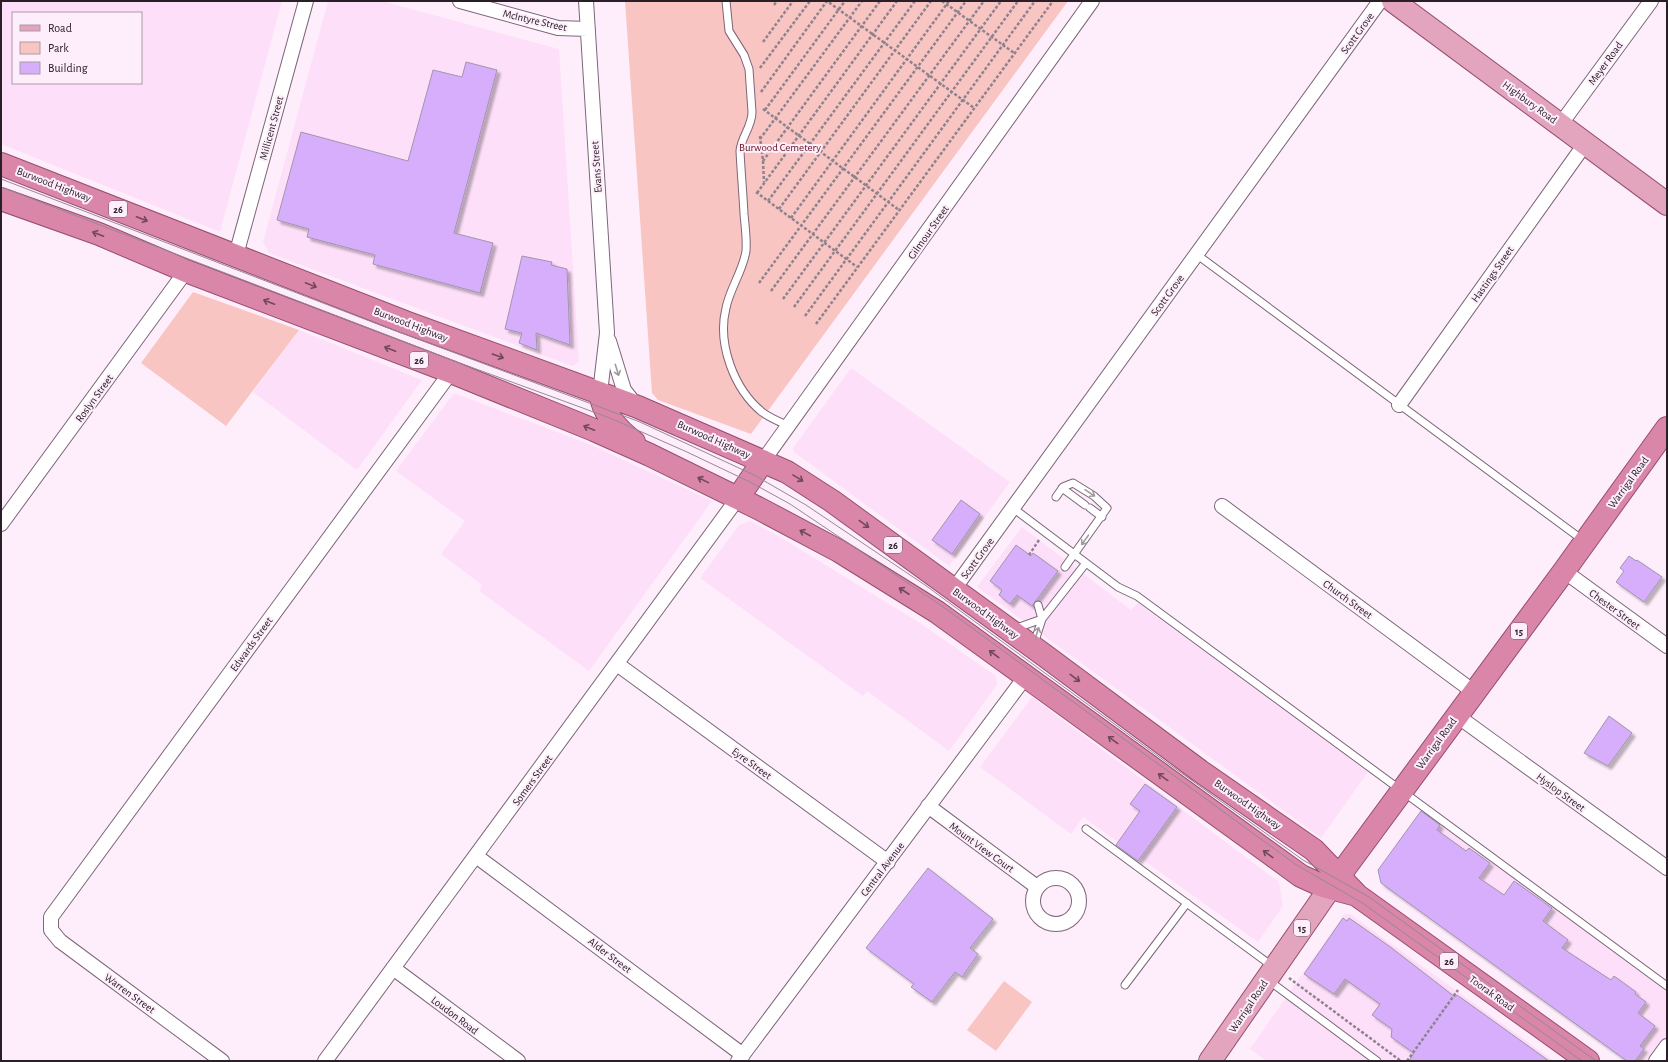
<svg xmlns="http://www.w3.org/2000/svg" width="1668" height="1062" font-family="'Alegreya Sans',sans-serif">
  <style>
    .built { fill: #fedff9; fill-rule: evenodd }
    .green { fill: #f8c5c3 }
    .building { fill: #d6aefc; stroke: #a194ad; filter: url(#shadow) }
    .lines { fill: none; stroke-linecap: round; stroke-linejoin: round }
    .service-casing { stroke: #7c6679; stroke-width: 9 }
    .minor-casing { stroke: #7c6679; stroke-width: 16 }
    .primary-casing { stroke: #964e6d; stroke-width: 24 }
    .trunk-casing { stroke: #964e6d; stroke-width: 24 }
    .path { stroke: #8e828c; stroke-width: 2.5; stroke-dasharray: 3 2; stroke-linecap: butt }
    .service { stroke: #fff; stroke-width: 7 }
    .minor { stroke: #fff; stroke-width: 14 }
    .primary { stroke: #e3a4be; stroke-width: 22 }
    .trunk { stroke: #da86a8; stroke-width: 22 }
    .tram { stroke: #968993; stroke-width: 1 }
    .oneway { stroke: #70495b }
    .oneway2 { stroke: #9f9b9e }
    .labels { text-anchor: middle; stroke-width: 4; stroke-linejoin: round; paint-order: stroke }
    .shield { fill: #feeefb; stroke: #695e67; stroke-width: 1 }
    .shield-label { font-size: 10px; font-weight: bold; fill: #292027 }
    .street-label { font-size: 11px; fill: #292027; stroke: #feeefb }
    .park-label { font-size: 11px; fill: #64101a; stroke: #feeefb }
  </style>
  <defs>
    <filter id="shadow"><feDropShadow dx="3.5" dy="3.5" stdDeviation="1" flood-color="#0004"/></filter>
  </defs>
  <rect width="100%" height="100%" fill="#feeefb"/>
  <path class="built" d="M 1,1 L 282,1 L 220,232 L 1,144 ZM 13,13 L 141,13 L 141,83 L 13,83 Z
    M 328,1 L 382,1 L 559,49 L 579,362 L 572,366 L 269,253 L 263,242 Z
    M 299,330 L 422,380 L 357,470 L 253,392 Z
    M 851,368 L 1010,482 L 949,566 L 794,452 L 793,448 Z
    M 454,393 L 589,444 L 712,501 L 589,671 L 479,591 L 482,585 L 441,554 L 465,521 L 396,471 Z
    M 750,521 L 780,537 L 920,623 L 996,676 L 997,685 L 949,751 L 867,691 L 863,696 L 700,578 L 739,525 Z
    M 1022,527 L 1131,610 L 1138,603 L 1368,772 L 1321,838 L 977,587 Z
    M 1032,697 L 1279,882 L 1283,906 L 1258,942 L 1083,817 L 1071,834 L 980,767 Z
    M 1421,810 L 1667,989 L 1667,1061 L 1631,1061 L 1379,869 Z
    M 1344,914 L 1350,914 L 1554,1061 L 1266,1061 L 1250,1049 Z"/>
  <path class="green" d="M 625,1 L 1068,1 L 751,434 L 658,400 L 652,393 Z
    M 193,292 L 299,330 L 226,426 L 141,363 Z
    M 1004,981 L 1032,1002 L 996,1051 L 967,1030 Z"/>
  <path class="building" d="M 466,62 L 497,70 L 454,233 L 493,243 L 480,293 L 373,264 L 375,255 L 307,237 L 309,229 L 277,220 L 301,132 L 408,161 L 433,70 L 462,77 Z
    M 522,256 L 552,262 L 551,265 L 567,269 L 570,345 L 536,333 L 537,350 L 519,343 L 522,333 L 505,329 Z
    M 961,500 L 980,514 L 952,554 L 932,540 Z
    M 1016,545 L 1031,556 L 1033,553 L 1058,571 L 1032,606 L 1017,595 L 1010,604 L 999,595 L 1002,590 L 990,581 Z
    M 1629,556 L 1636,561 L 1637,560 L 1662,577 L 1644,602 L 1616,582 L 1624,571 L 1620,568 Z
    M 1609,716 L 1632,733 L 1608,766 L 1584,753 Z
    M 1145,784 L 1177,807 L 1138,861 L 1116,845 L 1140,811 L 1130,804 Z
    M 1421,811 L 1440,825 L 1437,830 L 1466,851 L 1469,848 L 1490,863 L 1479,878 L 1504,895 L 1514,881 L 1552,908 L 1543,921 L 1568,940 L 1562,948 L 1611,980 L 1614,976 L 1636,992 L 1635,994 L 1646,1002 L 1638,1013 L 1655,1026 L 1640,1046 L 1644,1049 L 1635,1061 L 1627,1061 L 1381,883 L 1378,870 Z
    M 928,868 L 993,919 L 970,948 L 978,954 L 962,977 L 955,972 L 932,1002 L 911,987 L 914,984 L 866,948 Z
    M 1343,918 L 1347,921 L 1349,918 L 1389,946 L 1455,997 L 1457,995 L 1549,1061 L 1409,1061 L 1414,1053 L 1391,1037 L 1392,1029 L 1372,1015 L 1380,1004 L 1345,979 L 1334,994 L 1304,974 Z"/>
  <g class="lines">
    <defs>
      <path id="service" d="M 726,1 L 729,31 L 744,55 L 749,69 L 752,112 C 752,127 741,137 740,151 C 741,172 743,193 744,214 C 745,226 747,239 746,251 C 743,271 730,288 726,308 C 717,344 734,389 762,412 C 770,418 780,422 789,426
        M 1196,254 L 1584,541
        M 1062,488 L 1085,505
        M 1056,497 L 1063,487 L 1073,483 L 1094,496 L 1107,508 L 1065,567
        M 1013,508 L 1118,587 L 1137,596 L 1667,986
        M 1090,508 L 1102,517
        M 1038,605 L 1042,619
        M 1014,629 L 1042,619
        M 1034,644 L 1042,619 L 1086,563
        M 1086,829 L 1272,966
        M 1268,980 L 1377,1061
        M 1125,985 L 1187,903"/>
      <path id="minor" d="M 460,1 L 558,28 L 588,29
        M 586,1 L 607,333 L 600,393
        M 1560,125 L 1651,1
        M 236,255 L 306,1
        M 609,341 L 624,390 L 635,404
        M 1399,405 L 1585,144
        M 763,461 L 1092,1
        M 1222,506 L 1474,692
        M 1,524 L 186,271
        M 1564,571 L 1667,646
        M 954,589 L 1380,1
        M 617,664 L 888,862
        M 1456,715 L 1667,868
        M 928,806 L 1037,887
        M 476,856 L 743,1055
        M1033 901a23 23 0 1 1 46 0a23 23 0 1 1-46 0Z
        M 393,968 L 518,1061
        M 222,1061 L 60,941 L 51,930 L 51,917 L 451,372
        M 325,1061 L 738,498
        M 738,1061 L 1026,676
        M 1656,1061 L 1667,1046"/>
      <path id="primary" d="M 1393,1 L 1667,204
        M 1210,1061 L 1330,888"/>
      <path id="trunk" d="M 1,164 L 405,322 L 638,407 L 787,472 L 832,501 L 1044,655 L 1200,771 L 1314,850 L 1358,896 L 1588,1061
        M 1,199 L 99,234 L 186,271 L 451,372 L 594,430 L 650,455 L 758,508 L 839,551 L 937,612 L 1301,876 L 1323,886 L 1357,895
        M 600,393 C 603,413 618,430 634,442
        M 738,498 L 763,461
        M 1331,887 L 1564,571 L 1667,428"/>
    </defs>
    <use href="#service" class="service-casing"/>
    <use href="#minor" class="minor-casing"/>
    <use href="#primary" class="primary-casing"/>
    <use href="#trunk" class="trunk-casing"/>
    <path class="path" d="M 942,1 L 1014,53
      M 774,5 L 777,1
      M 763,42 L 793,1
      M 760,68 L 810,1
      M 761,92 L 827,1 L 974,108
      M 763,109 L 899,210
      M 765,110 L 845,1
      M 760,136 L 763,161 L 880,1
      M 760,139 L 862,1
      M 763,161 L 764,182
      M 756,192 L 857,267
      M 757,193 L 897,1
      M 768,201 L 915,1
      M 779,209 L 931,1
      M 791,218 L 949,1
      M 759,283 L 966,1
      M 771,291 L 984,1
      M 783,299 L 1001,1
      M 794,307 L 1018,1
      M 805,316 L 1035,1
      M 816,324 L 1053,1
      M 1029,555 L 1039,540
      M 1289,978 L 1401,1061
      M 1407,1061 L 1458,990"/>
    <use href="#service" class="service"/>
    <use href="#minor" class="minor"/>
    <use href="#primary" class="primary"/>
    <use href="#trunk" class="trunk"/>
    <path class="tram" d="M 1,179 L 380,325 L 640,422 L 754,475 L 806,505 L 925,585 L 1173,767 L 1303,860 L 1369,897 L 1596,1061
      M 1,187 L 457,362 L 610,418 L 687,452 L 750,482 L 790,504 L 942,606 L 1295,864 L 1364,904 L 1582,1061"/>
  </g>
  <defs><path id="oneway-shaft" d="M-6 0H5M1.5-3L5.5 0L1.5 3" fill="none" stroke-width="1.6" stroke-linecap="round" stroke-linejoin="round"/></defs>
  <g class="oneway">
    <use href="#oneway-shaft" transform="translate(142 219) rotate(21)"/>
    <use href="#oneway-shaft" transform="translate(98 234) rotate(-159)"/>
    <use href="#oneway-shaft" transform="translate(311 285) rotate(22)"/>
    <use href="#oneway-shaft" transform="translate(269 302) rotate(-159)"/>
    <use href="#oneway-shaft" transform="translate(390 349) rotate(-159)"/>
    <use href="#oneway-shaft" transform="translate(498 356) rotate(20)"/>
    <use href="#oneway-shaft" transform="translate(589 428) rotate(-158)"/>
    <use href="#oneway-shaft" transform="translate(798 478) rotate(32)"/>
    <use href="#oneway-shaft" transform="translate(703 480) rotate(-154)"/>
    <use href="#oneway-shaft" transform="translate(864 524) rotate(36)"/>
    <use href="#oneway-shaft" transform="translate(805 533) rotate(-152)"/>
    <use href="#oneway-shaft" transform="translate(904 591) rotate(-147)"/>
    <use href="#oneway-shaft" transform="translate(994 654) rotate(-143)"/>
    <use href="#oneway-shaft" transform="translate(1075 678) rotate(37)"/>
    <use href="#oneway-shaft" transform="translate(1113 740) rotate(-144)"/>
    <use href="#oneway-shaft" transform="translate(1163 777) rotate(-144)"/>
    <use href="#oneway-shaft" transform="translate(1268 854) rotate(-144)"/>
  </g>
  <g class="oneway2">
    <use href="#oneway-shaft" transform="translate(617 370) rotate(73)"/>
    <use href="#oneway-shaft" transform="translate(1090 493) rotate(34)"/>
    <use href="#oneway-shaft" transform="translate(1085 540) rotate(126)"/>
    <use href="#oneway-shaft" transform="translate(1037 633) rotate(-72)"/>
  </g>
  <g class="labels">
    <g class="shield">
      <rect x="109" y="201" width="18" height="16" rx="3"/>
      <rect x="410" y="352" width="18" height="16" rx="3"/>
      <rect x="884" y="537" width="18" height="16" rx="3"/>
      <rect x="1511" y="623" width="16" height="16" rx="3"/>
      <rect x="1294" y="920" width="16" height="16" rx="3"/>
      <rect x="1440" y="953" width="18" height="16" rx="3"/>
    </g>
    <g class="shield-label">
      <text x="118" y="213">26</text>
      <text x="419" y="364">26</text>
      <text x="893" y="549">26</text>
      <text x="1519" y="635">15</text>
      <text x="1302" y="932">15</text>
      <text x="1449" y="965">26</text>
    </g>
    <g class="street-label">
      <text transform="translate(535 20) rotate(13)" y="4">McIntyre Street</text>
      <text transform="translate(1357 33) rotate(-54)" y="4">Scott Grove</text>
      <text transform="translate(1605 63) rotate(-54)" y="4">Meyer Road</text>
      <text transform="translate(1530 102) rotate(36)" y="4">Highbury Road</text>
      <text transform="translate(271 128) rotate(-75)" y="4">Millicent Street</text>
      <text transform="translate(596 167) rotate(-94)" y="4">Evans Street</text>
      <text transform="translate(54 184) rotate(21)" y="4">Burwood Highway</text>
      <text transform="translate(928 232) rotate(-55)" y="4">Gilmour Street</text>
      <text transform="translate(1492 274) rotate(-55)" y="4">Hastings Street</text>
      <text transform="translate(1167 295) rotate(-54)" y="4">Scott Grove</text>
      <text transform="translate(411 324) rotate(21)" y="4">Burwood Highway</text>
      <text transform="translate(94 398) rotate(-54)" y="4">Roslyn Street</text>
      <text transform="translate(714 439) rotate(24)" y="4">Burwood Highway</text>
      <text transform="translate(1628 482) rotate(-54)" y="4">Warrigal Road</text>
      <text transform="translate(977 558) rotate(-54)" y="4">Scott Grove</text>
      <text transform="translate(1348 599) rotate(36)" y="4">Church Street</text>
      <text transform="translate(1615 609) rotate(36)" y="4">Chester Street</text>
      <text transform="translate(986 613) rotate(36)" y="4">Burwood Highway</text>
      <text transform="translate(251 644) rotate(-54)" y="4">Edwards Street</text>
      <text transform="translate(1436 743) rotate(-54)" y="4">Warrigal Road</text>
      <text transform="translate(752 763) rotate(36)" y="4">Eyre Street</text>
      <text transform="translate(532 780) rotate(-54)" y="4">Somers Street</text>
      <text transform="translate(1561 792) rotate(36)" y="4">Hyslop Street</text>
      <text transform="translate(1248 804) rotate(35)" y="4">Burwood Highway</text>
      <text transform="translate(982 847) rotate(36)" y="4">Mount View Court</text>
      <text transform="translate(882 869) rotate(-53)" y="4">Central Avenue</text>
      <text transform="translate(610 955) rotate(37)" y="4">Alder Street</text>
      <text transform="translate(130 993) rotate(36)" y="4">Warren Street</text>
      <text transform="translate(1492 993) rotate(36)" y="4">Toorak Road</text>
      <text transform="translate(1248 1006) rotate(-56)" y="4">Warrigal Road</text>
      <text transform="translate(455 1015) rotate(37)" y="4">Loudon Road</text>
    </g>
    <g class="park-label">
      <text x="780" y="151">Burwood Cemetery</text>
    </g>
  </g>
  <rect width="1668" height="1062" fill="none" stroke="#292027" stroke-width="4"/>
  <rect x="12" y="12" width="130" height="72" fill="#feeefb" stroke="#a99ca6"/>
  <rect x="20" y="25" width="20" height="6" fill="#e3a4be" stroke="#a99ca6"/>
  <text x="48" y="32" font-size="12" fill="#292027">Road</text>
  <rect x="20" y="42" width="20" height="12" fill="#f8c5c3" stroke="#a99ca6"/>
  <text x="48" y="52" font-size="12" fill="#292027">Park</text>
  <rect x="20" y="62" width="20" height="12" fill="#d6aefc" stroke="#a99ca6"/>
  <text x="48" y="72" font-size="12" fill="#292027">Building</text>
</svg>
